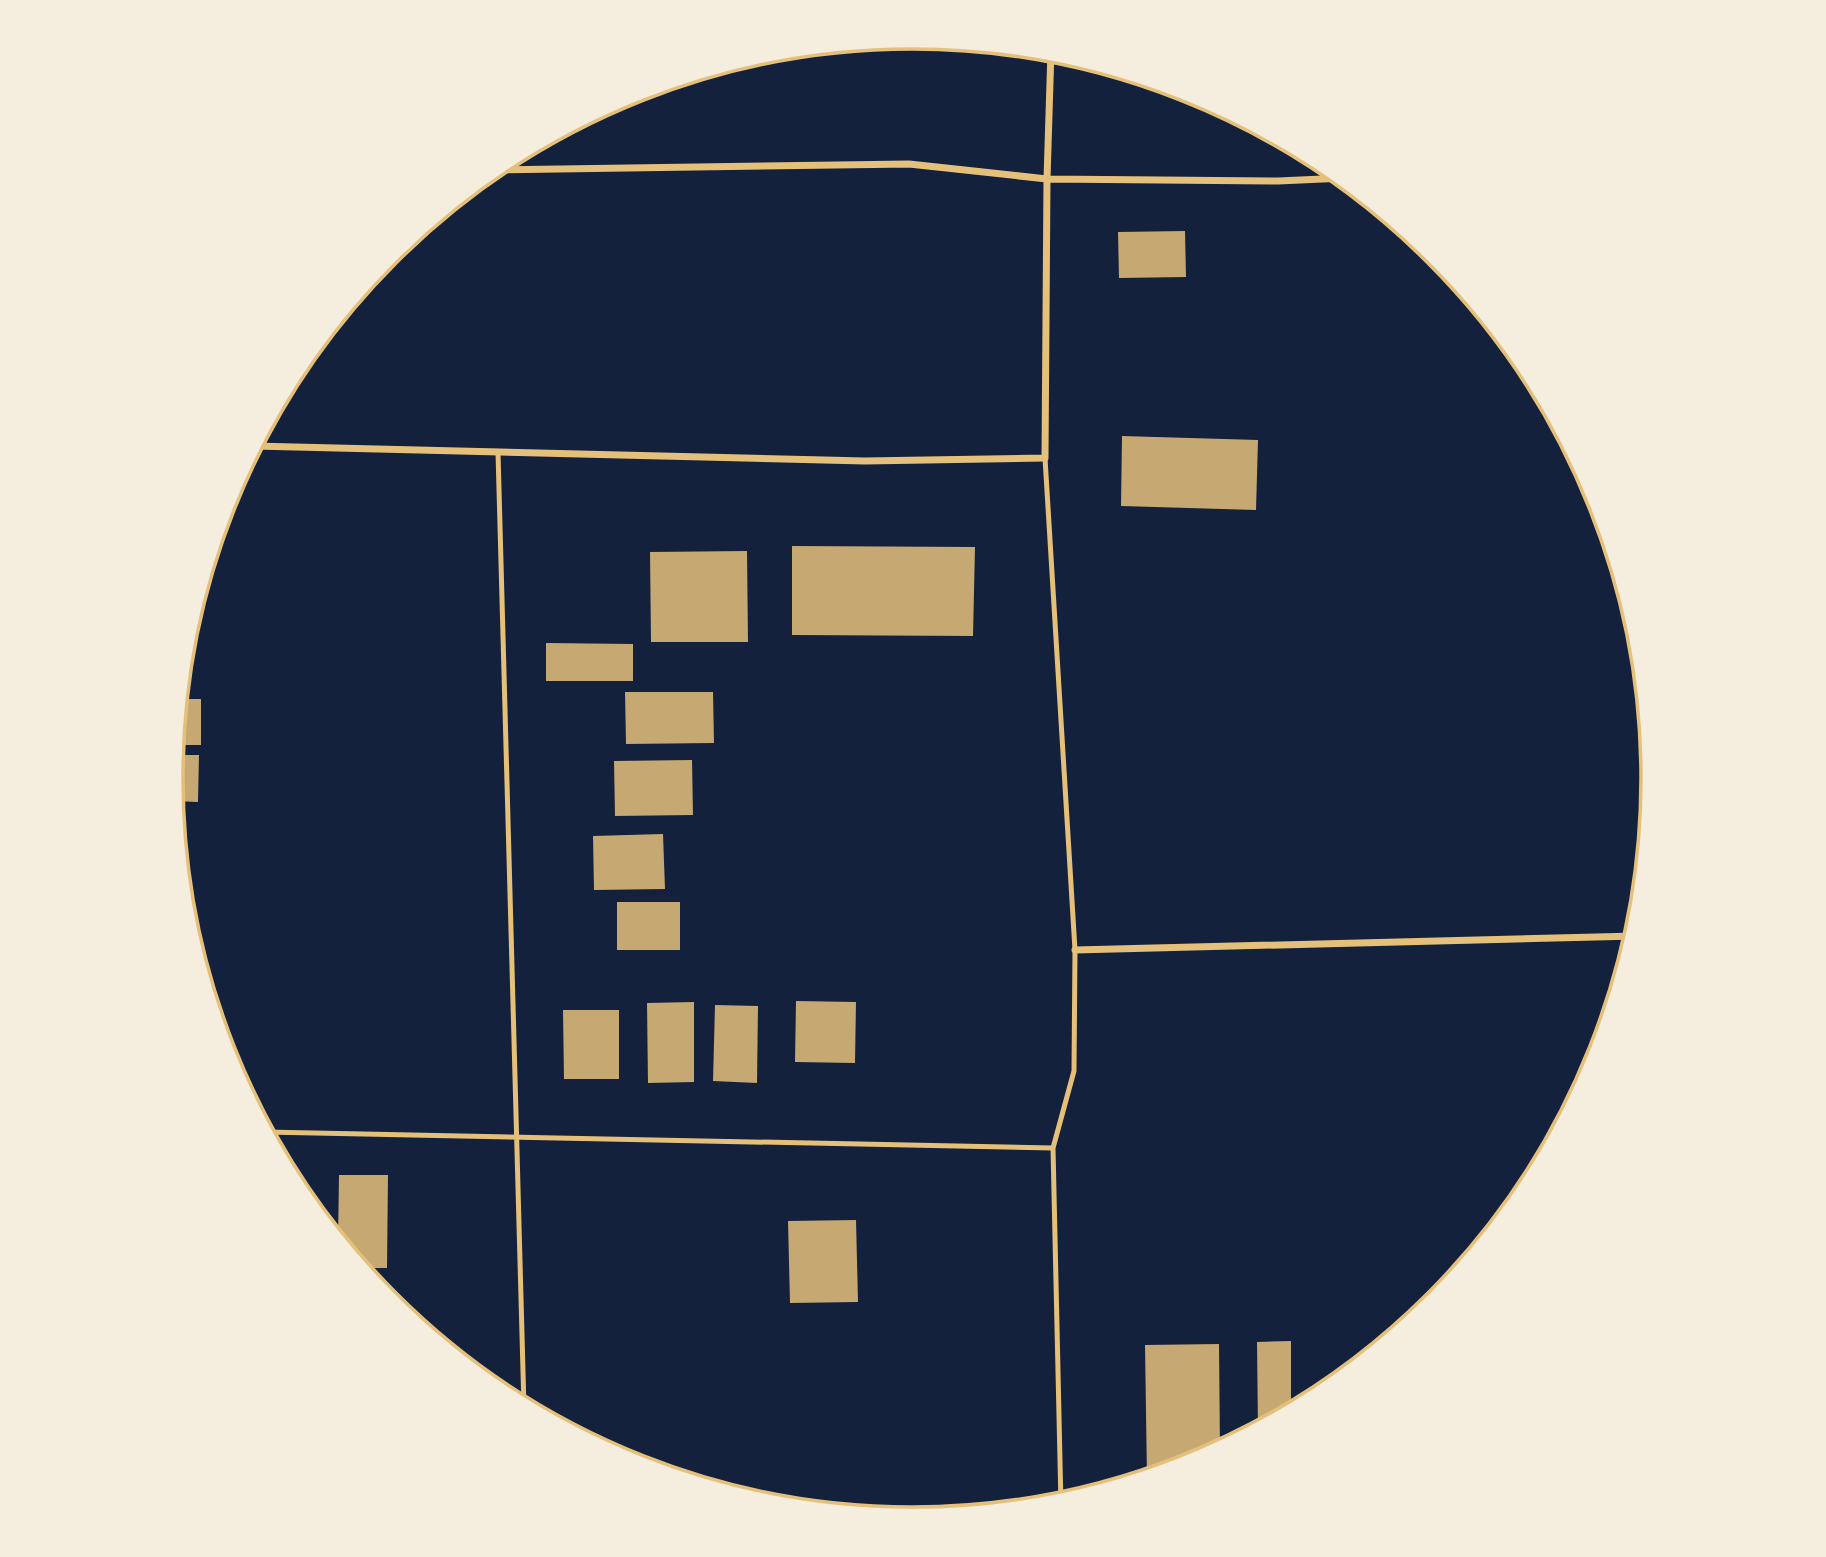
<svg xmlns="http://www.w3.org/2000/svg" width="1826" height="1557" font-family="Manrope,sans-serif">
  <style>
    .building { fill: #c6a872 }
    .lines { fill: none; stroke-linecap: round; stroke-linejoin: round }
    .service { stroke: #e5c07b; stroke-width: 5 }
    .minor { stroke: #e5c07b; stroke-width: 7 }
    .rim { fill: none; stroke: #e5c07b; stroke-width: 3.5 }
  </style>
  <rect width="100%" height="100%" fill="#14213d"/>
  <path class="building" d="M 1185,231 L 1186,277 L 1119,278 L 1118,232 Z
    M 1122,436 L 1258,440 L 1256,510 L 1121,506 Z
    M 792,546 L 975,547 L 973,636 L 792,635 Z
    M 747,551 L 748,642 L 651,642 L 650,552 Z
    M 546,643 L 633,644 L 633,681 L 546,681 Z
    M 625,692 L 713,692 L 714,743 L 626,744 Z
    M 179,699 L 201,699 L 201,745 L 175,745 Z
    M 173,755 L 199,755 L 198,802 L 174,801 L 171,778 Z
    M 692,760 L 693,815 L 615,816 L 614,761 Z
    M 663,834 L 665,889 L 594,890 L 593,836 Z
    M 617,902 L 680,902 L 680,950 L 617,950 Z
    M 796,1001 L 856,1002 L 855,1063 L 795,1062 Z
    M 694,1002 L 694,1082 L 648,1083 L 647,1003 Z
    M 715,1005 L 758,1006 L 757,1083 L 713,1081 Z
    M 563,1010 L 619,1010 L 619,1079 L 564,1079 Z
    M 339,1175 L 388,1175 L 387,1268 L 360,1268 L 338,1241 Z
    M 856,1220 L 858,1302 L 790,1303 L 788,1221 Z
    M 1291,1341 L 1291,1413 L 1258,1431 L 1257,1342 Z
    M 1219,1344 L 1220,1451 L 1196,1464 L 1147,1479 L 1145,1345 Z"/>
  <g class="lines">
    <path class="service" d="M 498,452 L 524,1408
      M 1045,458 L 1075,950 L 1074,1071 L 1053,1148 L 1061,1505
      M 265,1132 L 1053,1148"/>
    <path class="minor" d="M 491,170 L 909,164 L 1047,179 L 1278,181 L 1345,178
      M 254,446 L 865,461 L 1045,458 L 1047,179 L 1051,50
      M 1075,950 L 1637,936"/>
  </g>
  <path d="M0 0H1826V1557H0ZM183 778a729 729 0 1 1 1458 0a729 729 0 1 1-1458 0Z" fill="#f5edde" fill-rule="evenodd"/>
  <path class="rim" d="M183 778a729 729 0 1 1 1458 0a729 729 0 1 1-1458 0Z"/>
</svg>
